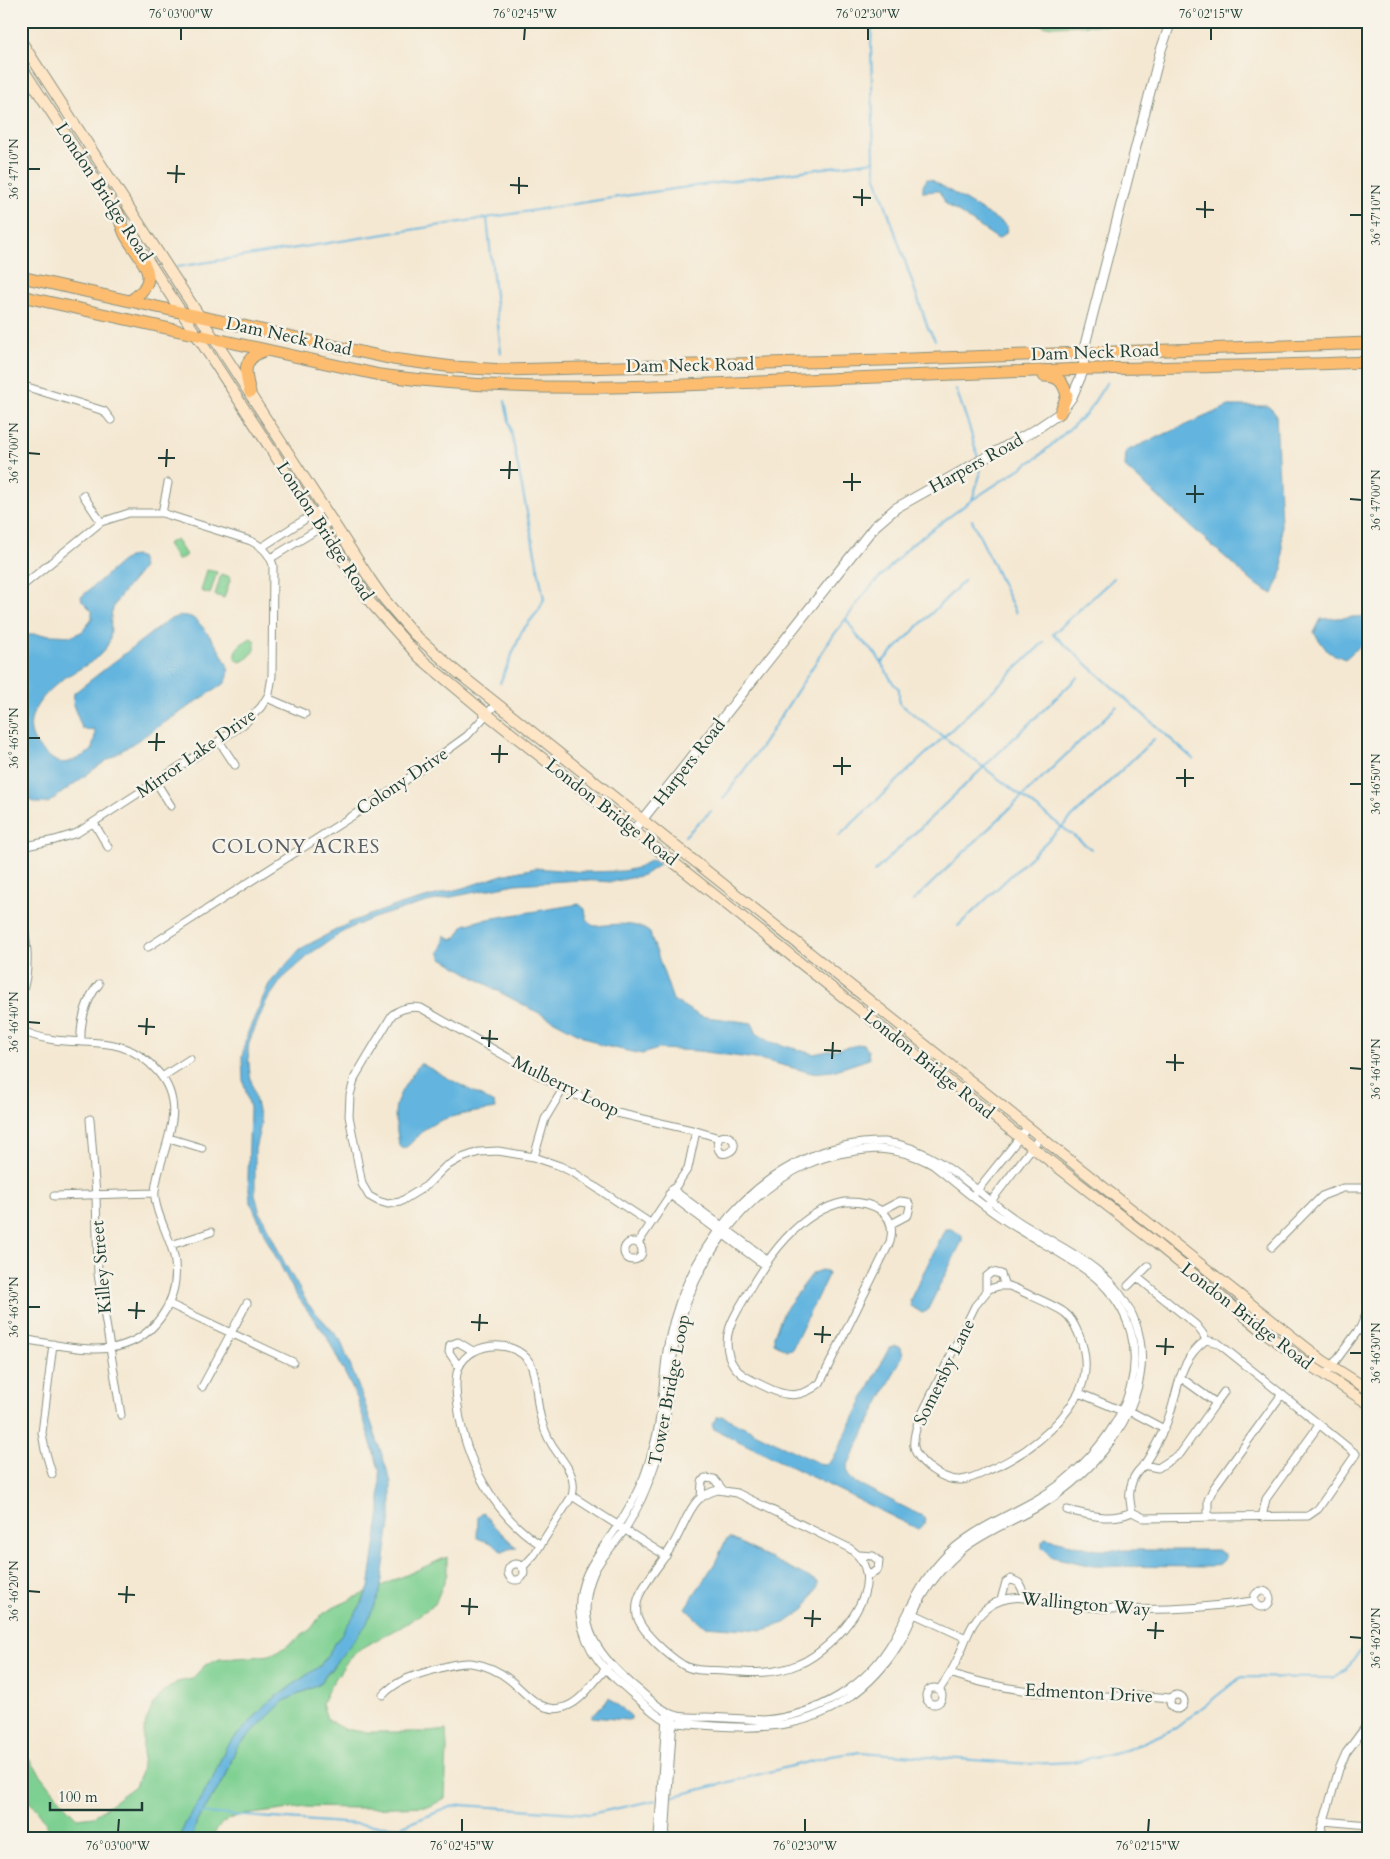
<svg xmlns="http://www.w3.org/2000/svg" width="1390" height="1859" font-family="Cardo,serif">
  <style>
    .green { fill: #7ed092; stroke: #4e8663 }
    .water { fill: #64b5df; stroke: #42798a }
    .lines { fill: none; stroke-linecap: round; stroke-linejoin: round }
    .stream { stroke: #64b5df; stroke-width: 2 }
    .minor-casing { stroke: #8a9283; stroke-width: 9 }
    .tertiary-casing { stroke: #8a9283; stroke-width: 11 }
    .secondary-casing { stroke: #8a9283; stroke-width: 12 }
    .primary-casing { stroke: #8a9283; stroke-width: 13 }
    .minor { stroke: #fff; stroke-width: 7 }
    .tertiary { stroke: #fff; stroke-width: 9 }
    .secondary { stroke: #fee5c5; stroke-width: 10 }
    .primary { stroke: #fcbd6f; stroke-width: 11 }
    .ticks { fill: none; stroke: #1f3d34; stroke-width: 2 }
    .labels { text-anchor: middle; stroke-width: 5; stroke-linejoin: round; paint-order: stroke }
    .street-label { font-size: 18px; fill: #1f3d34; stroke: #f7f3e8 }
    .neighbourhood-label { font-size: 19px; letter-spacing: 1px; fill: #596066; stroke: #f7f3e8 }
    .neatline { fill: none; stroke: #1f3d34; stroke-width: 2 }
    .ticks-label { font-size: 12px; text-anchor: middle; fill: #1f3d34 }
  </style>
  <rect width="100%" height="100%" fill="#f7f3e8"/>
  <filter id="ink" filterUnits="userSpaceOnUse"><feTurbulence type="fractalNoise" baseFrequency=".02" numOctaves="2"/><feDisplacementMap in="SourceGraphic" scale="10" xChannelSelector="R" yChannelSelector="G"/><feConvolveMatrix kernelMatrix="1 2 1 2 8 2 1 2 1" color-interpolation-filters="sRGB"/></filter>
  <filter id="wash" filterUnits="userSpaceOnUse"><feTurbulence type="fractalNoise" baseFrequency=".0096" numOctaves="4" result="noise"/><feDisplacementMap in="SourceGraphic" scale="20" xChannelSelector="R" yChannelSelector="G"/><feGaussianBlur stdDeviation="1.12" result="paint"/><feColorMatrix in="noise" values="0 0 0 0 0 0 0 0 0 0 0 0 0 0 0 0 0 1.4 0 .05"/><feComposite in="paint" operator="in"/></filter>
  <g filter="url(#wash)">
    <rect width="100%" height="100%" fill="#f4e8d2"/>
    <path class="green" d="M 1034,21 L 1121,21 L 1112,25 L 1044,26 Z
      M 176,539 L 186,555 L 178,561 L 167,544 Z
      M 207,570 L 217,572 L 210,594 L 201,591 Z
      M 221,574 L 231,577 L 224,598 L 215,595 Z
      M 251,638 L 255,641 L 255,650 L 247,659 L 240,662 L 235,658 C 234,647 242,643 251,638 Z
      M 447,1557 L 447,1574 L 435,1604 L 406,1624 L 361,1648 L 348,1660 L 329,1688 L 322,1703 L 327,1719 L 344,1729 L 364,1732 L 430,1732 L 446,1730 L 447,1748 L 445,1798 L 431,1806 L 359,1808 L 305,1807 L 237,1816 L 222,1823 L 211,1838 L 192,1838 L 197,1821 L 225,1778 L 236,1748 L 284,1701 L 318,1685 L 331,1670 L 380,1593 L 381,1586 Z
      M 367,1592 L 359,1608 L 320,1666 L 271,1700 L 226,1747 L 213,1778 L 186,1822 L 179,1838 L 48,1838 C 50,1820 33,1805 21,1794 L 21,1749 L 66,1807 L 77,1818 L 94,1816 L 135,1786 L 141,1772 L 143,1756 L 143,1737 L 146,1722 L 153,1705 L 163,1692 L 177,1682 L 192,1679 L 205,1665 L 220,1659 L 252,1657 L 270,1655 L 284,1648 L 311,1629 L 321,1615 L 335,1607 Z"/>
    <path class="water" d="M 927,179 L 932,180 L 1004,224 L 1007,227 L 1006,233 L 998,239 L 946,204 L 939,191 L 923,192 L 923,186 Z
      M 1229,406 L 1268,406 L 1276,414 L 1283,569 L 1273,594 L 1255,584 L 1125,467 L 1126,451 Z
      M 135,556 L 140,557 L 143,567 C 135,580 116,597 112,611 C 109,621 113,635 108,644 C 99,662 78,668 63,679 C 32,703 13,733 54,760 C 66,768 81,756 92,751 C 92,743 97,736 94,729 L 88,730 L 82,728 L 73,705 L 74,693 L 168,620 C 176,617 182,614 191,617 C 202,622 225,656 228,668 C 229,674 228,678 225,683 L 97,767 L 48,803 L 36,803 L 21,796 L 21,639 L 31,634 L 73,636 L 83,631 L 92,618 L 92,611 L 82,601 L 81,597 L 121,562 L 128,557 Z
      M 1369,616 L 1369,638 L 1345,659 L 1328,652 L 1314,633 L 1321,619 Z
      M 651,860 L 660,864 L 644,875 L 612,882 L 580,880 L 515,884 L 427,902 L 376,917 L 346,930 L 314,951 L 282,979 L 266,1002 L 249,1042 L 248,1051 L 250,1075 L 261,1124 L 255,1149 L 255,1194 L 259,1210 L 284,1262 L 308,1304 L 340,1339 L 364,1401 L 391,1482 L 391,1516 L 380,1593 L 366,1625 L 318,1685 L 284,1701 L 236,1748 L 225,1778 L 197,1821 L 192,1838 L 179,1838 L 186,1822 L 213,1778 L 226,1747 L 271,1700 L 320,1666 L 359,1608 L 369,1588 L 380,1512 L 380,1472 L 357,1398 L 327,1337 L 295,1293 L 266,1238 L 250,1200 L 248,1178 L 250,1108 L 243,1080 L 242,1057 L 248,1032 L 269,984 L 300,949 L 353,921 L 392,907 L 466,887 L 502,875 L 535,868 L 584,872 L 623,871 L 637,868 Z
      M 579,904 L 585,909 C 586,916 587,923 594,926 C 612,925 635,920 650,933 L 673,1000 L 700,1016 L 752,1023 L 757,1034 L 768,1041 L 813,1054 L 863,1044 L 868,1050 L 869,1059 L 833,1071 L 812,1073 L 763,1060 L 699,1051 L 658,1049 L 642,1054 L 600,1045 L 503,994 L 442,958 L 439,952 L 443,946 L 445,935 L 452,940 L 457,937 L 464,925 L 482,920 Z
      M 420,1063 L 494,1103 L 495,1109 C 473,1113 448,1114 428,1127 C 418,1132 412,1146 402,1149 L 399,1146 C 398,1132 392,1115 397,1102 C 401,1088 412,1076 420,1063 Z
      M 945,1229 L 951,1229 L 962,1235 L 962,1241 L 927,1311 L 922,1313 L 911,1306 L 910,1300 Z
      M 821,1270 L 827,1271 L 828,1275 L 792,1349 L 787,1350 L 774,1343 L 774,1335 L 784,1311 L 813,1273 Z
      M 896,1346 L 901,1348 L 903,1355 L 847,1467 L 848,1475 L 851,1480 L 924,1517 C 926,1523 923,1527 918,1529 L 714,1429 L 712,1424 L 717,1417 L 722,1416 L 822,1465 L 827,1464 L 833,1459 L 889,1348 Z
      M 483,1512 L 491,1523 L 517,1548 L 508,1549 L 503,1552 L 491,1543 L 477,1538 L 478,1516 Z
      M 730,1538 L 818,1582 L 818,1586 L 804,1610 L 785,1623 L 763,1630 L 704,1626 L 685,1608 L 715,1563 L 726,1540 Z
      M 1045,1538 L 1097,1550 L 1218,1550 L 1225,1554 L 1225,1559 L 1221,1563 L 1210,1567 L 1094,1566 L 1052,1557 L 1042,1547 L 1042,1541 Z
      M 609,1698 L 631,1716 L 631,1719 L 628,1720 L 591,1717 Z"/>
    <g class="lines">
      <path class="stream" d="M 872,21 L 871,47 L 874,161 L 876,177 L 928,328 L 935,340
        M 22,32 L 27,28
        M 487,218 L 501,353
        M 177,267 L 631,195 L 874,161
        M 956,389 L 969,426 L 978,458
        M 972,500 L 980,475 L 979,467
        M 972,520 L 1016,613
        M 1114,578 L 1053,634 L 1193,759
        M 846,619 L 857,636 L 876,654 L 893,683 L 899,689 L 899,703 L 1091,849
        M 881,663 L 965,580
        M 500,683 L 522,631 L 539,610 L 544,599 L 505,401
        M 723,799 L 763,744 L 830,640 L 866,592 L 911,545 L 972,500 L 1038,457 L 1087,413 L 1107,382
        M 685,836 L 711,811
        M 839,836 L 1044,642
        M 874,872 L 1078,677
        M 913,901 L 1117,706
        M 958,926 L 1154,739
        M 671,1797 L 831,1756 L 860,1752 L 1029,1764 L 1073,1762 L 1126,1750 L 1176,1728 L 1241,1677 L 1333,1678 L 1347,1669 L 1369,1638
        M 202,1813 L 400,1827 L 450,1807 L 462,1805 L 590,1814 L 657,1800"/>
    </g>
  </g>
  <g filter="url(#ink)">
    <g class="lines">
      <defs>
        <path id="minor" d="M 21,385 L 104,411 L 111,420
          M 83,495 L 101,522
          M 162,513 L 168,483
          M 262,547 L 324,507
          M 271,558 L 333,520
          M 21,587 L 101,522 L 129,513 L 162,513 L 251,541 C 263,547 269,553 273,565 L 272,676 L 269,694 L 261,707 L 245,723 L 219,741 L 77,833 L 55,840 L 21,847
          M 267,698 L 305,714
          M 219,741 L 235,765
          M 156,782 L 171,806
          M 94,823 L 108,847
          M 21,907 C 26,937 32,967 21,996
          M 148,947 L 388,793 L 467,736 L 496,704
          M 21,1030 C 71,1055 117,1024 158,1072 C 191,1110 159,1150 155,1191 C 153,1209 170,1237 174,1256 C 178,1277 174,1299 161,1317 C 126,1366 71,1346 21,1339
          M 81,1042 C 80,1022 86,999 99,984
          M 162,1077 L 190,1059
          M 90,1119 L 96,1195 L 98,1274 L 121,1415
          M 696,1131 L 719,1138 C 732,1131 740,1147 729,1152 C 719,1158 715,1145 719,1138
          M 169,1138 L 202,1148
          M 885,1142 C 940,1148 977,1195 1021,1223 C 1049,1240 1086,1258 1109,1281 C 1178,1354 1126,1444 1058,1494 C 1029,1516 992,1526 963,1549 C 948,1562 934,1577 924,1594 C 914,1610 909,1628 899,1644 C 873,1687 829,1719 779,1725 C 746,1730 707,1725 674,1723 L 665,1720 C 654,1714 645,1705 636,1697 C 608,1673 585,1654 580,1615 C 576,1579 598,1555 617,1527 C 627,1512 636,1495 644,1477 C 652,1455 659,1431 661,1408 C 664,1385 664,1362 669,1340 C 690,1237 774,1140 885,1142 Z
          M 876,1149 C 897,1150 914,1154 933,1165 C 956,1183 978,1203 1003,1219 C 1032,1239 1068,1255 1095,1277 C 1112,1292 1125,1311 1131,1333 C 1146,1392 1107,1445 1064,1481 C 1026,1512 975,1523 942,1560 C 919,1585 910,1610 894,1639 C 867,1687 818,1715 764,1720 C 745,1719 726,1718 707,1717 C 697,1717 687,1718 678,1716 C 663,1712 652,1701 640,1691 C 601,1659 571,1626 594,1572 C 601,1557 614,1545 623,1532 C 638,1510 648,1486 656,1461 C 670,1421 667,1380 676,1339 C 691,1268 740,1195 808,1164 C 829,1154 853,1151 876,1149 Z
          M 534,1157 L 545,1119 L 563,1089
          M 672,1189 L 768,1260
          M 975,1193 L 1028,1127
          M 669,1194 L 764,1265
          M 54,1196 L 154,1193
          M 845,1202 C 871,1201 898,1211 890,1242 L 820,1383 C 803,1397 788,1398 768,1388 C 752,1380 735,1375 729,1356 C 722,1333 735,1315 746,1296 C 767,1258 799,1211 845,1202 Z
          M 988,1205 L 1040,1137
          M 881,1211 L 900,1201 L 908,1202 L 910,1206 L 908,1215 L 891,1224
          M624 1251a9 9 0 1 1 18 0a9 9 0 1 1-18 0Z
          M 638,1243 L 688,1168 L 696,1131 L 617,1113 L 600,1106 L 563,1089 L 421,1008 C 410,1006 401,1008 392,1015 L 355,1077 L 350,1095 L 349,1116 L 362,1184 L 369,1196 L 378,1201 L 388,1204 L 400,1202 L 426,1186 L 445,1167 L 459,1159 L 479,1152 L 498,1151 L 534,1157 L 560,1166 L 574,1173 L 650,1223
          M 171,1245 L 211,1232
          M 1272,1247 L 1322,1196 L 1343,1188 L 1369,1188
          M 1137,1277 L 1196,1325 L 1203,1334 L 1206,1340
          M 999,1286 L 1009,1286 L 1017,1289 C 1030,1296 1055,1305 1065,1313 C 1072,1318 1076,1328 1079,1335 C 1087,1354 1088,1376 1078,1394 C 1059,1429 1023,1456 987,1471 C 979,1475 970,1479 961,1480 C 948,1481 937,1474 927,1466 C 910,1451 912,1442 918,1422 L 975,1306 L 989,1289 Z
          M 1128,1286 L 1148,1266
          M 986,1292 L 986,1277 L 992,1272 L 1001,1274 L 1005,1286
          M 169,1304 L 293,1362
          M 1206,1340 L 1218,1343 L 1356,1454 L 1318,1509 L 1308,1516 L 1144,1518 L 1132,1512 C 1130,1502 1128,1492 1132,1482 C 1134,1475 1138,1471 1143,1466 C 1151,1455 1158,1441 1164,1429 C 1180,1396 1174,1364 1206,1340 Z
          M 459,1367 L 449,1352 L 450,1345 L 458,1342 L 473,1351
          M 1329,1370 L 1360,1328 L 1369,1308
          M 202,1387 L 247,1303
          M 1079,1393 L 1122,1411 L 1130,1411 L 1164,1429
          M 1216,1403 L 1224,1392
          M 1143,1465 L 1158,1468 L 1180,1454 L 1216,1403 L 1180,1377
          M 52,1474 L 45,1450 L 42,1433 L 53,1344
          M 718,1490 L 737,1493 L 849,1548 C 897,1580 835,1649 799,1664 C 775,1675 750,1673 724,1671 C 711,1670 695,1672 683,1665 C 669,1656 641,1632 637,1616 C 636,1608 637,1600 640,1594 C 647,1579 663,1561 672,1546 C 681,1533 687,1511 698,1500 C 704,1495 710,1492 718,1490 Z
          M 701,1498 L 702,1482 L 705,1478 L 714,1479 L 723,1490
          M 1067,1510 C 1090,1515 1109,1522 1132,1512
          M 1208,1517 L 1208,1500 L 1213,1489 L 1282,1394
          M 1262,1517 L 1266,1499 L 1319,1425
          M 541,1545 C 494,1515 465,1461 458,1406 C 456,1395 455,1384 457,1373 C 464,1342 514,1336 530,1363 C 538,1377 535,1403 542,1422 C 545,1432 550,1443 557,1452 C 567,1467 577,1477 572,1496 L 666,1556
          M 859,1555 L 873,1556 L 879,1561 L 878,1569 L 867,1577
          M508 1572a8 8 0 1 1 16 0a8 8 0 1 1-16 0Z
          M 522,1568 L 534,1555 L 572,1496
          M1254 1599a8 8 0 1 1 16 0a8 8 0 1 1-16 0Z
          M 1001,1600 L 1006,1582 L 1011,1579 L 1019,1583 L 1026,1597
          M 912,1613 L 966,1638
          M 950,1673 C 993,1688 1041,1694 1086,1696 C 1114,1697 1143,1694 1170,1698
          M926 1696a8 8 0 1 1 16 0a8 8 0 1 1-16 0Z
          M 939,1690 C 946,1680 952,1671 957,1660 C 966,1641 971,1618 990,1606 C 1010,1592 1030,1599 1052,1602 C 1120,1614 1186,1611 1253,1601
          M1170 1702a7 7 0 1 1 14 0a7 7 0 1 1-14 0Z
          M 383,1695 C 396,1681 412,1676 430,1671 C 444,1667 457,1662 471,1663 C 485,1665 499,1671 510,1680 C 526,1693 541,1715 565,1707 C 583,1701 594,1680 607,1668
          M 1323,1821 L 1369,1825
          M 658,1838 L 666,1717
          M 665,1838 L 673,1718
          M 1319,1838 L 1339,1769 L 1346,1753 L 1369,1722"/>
        <path id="tertiary" d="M 634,830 L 874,527 L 896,508 L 1035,430 L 1060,413 L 1072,397 L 1084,369 L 1083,353 L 1087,337 L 1160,53 L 1171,21"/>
        <path id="secondary" d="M 21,41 L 370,579 L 384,599 L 414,634 L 457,672 L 1195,1260 L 1322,1360 L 1369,1390
          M 21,66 L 122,220
          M 143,253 L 371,603 L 420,658 L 487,714 L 1032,1147 L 1158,1245 L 1263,1331 L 1299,1358 L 1369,1404"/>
        <path id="primary" d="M 118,213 C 120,220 122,229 126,236 C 141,262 165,278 130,301
          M 21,277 L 393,359 L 453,367 L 505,370 L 883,360 L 1369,343
          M 21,296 L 380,375 C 536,397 695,384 852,378 C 930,375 1007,372 1085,369 C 1180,367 1274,366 1369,362
          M 1044,376 C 1059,376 1063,382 1067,395 L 1060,413
          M 250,392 C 244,371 242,358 266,350"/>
      </defs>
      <use href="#minor" class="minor-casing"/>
      <use href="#tertiary" class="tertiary-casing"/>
      <use href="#secondary" class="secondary-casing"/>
      <use href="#primary" class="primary-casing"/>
      <use href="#minor" class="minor"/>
      <use href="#tertiary" class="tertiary"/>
      <use href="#secondary" class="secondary"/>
      <use href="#primary" class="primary"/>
    </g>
  </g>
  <path class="ticks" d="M 181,40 L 181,28M 524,40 L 525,28M 868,40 L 868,28M 1211,40 L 1211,28M 28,169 L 40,169M 167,173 L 185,174M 176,183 L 177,165M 510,185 L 528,186M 519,194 L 519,177M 853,197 L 871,198M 862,206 L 862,189M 1196,209 L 1214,210M 1350,215 L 1362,215M 1205,218 L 1205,201M 28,453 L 40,454M 158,458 L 175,458M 166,467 L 167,449M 500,470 L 518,470M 509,479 L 510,461M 843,482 L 861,482M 852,491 L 852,473M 1186,494 L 1204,494M 1350,499 L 1362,500M 1195,503 L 1195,485M 28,738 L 40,738M 148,742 L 165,742M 156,751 L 157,733M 491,754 L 508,754M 499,763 L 500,745M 833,766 L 851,766M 842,775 L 842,757M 1176,778 L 1194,778M 1350,784 L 1362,784M 1185,787 L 1185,769M 28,1022 L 40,1023M 138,1026 L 155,1027M 146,1035 L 147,1018M 481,1038 L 498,1039M 489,1047 L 490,1030M 824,1050 L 841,1051M 832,1059 L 833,1042M 1166,1062 L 1184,1063M 1350,1068 L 1362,1069M 1175,1071 L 1175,1054M 28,1307 L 40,1307M 128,1310 L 145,1311M 136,1319 L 137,1302M 471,1322 L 488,1323M 479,1331 L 480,1314M 814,1334 L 831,1335M 822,1343 L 823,1326M 1156,1346 L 1174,1347M 1350,1353 L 1362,1353M 1165,1355 L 1166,1338M 28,1591 L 40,1592M 118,1594 L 135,1595M 126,1603 L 127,1586M 461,1606 L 478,1607M 469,1615 L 470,1598M 804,1618 L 821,1619M 812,1627 L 813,1610M 1147,1630 L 1164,1631M 1350,1637 L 1362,1638M 1155,1639 L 1156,1622M 118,1832 L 119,1819M 462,1832 L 462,1819M 805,1832 L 805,1819M 1148,1832 L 1149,1819"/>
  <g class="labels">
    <g class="street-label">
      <text transform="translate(104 192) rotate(57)" y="6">London Bridge Road</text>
      <text transform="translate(289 336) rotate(12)" y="6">Dam Neck Road</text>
      <text transform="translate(1095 352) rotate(-2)" y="6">Dam Neck Road</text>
      <text transform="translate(690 365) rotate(-1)" y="6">Dam Neck Road</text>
      <text transform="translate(976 463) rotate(-29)" y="6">Harpers Road</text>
      <text transform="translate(325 531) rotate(57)" y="6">London Bridge Road</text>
      <text transform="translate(196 753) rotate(-35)" y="6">Mirror Lake Drive</text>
      <text transform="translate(689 762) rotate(-52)" y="6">Harpers Road</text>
      <text transform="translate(402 781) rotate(-34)" y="6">Colony Drive</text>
      <text transform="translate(612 812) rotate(38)" y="6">London Bridge Road</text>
      <text transform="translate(929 1064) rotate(39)" y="6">London Bridge Road</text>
      <text transform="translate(566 1086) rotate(26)" y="6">Mulberry Loop</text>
      <text transform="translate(101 1267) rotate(-95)" y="6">Killey Street</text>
      <text transform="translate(1247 1316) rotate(38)" y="6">London Bridge Road</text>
      <text transform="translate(944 1372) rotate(-64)" y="6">Somersby Lane</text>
      <text transform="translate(669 1390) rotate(-79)" y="6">Tower Bridge Loop</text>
      <text transform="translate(1086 1604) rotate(5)" y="6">Wallington Way</text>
      <text transform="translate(1089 1693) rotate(3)" y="6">Edmenton Drive</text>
    </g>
    <g class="neighbourhood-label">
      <text x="296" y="853">COLONY ACRES</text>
    </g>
  </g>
  <rect width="1390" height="1859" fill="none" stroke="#f7f3e8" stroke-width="55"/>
  <path d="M50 1802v8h92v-8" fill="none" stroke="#1f3d34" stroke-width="2.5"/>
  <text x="58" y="1802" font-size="15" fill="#1f3d34" stroke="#f7f3e8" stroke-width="4" paint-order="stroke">100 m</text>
  <rect x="28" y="28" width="1334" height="1804" class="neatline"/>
  <g class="ticks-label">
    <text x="181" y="18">76°03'00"W</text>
    <text x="525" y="18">76°02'45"W</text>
    <text x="868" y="18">76°02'30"W</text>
    <text x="1211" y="18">76°02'15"W</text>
    <text transform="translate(14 169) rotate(-90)" y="4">36°47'10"N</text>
    <text transform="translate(1376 215) rotate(-90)" y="4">36°47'10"N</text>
    <text transform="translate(14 453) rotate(-90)" y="4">36°47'00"N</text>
    <text transform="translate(1376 500) rotate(-90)" y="4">36°47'00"N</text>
    <text transform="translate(14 738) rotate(-90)" y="4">36°46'50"N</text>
    <text transform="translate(1376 784) rotate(-90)" y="4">36°46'50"N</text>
    <text transform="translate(14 1022) rotate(-90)" y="4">36°46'40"N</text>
    <text transform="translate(1376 1069) rotate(-90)" y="4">36°46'40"N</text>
    <text transform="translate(14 1307) rotate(-90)" y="4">36°46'30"N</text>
    <text transform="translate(1376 1353) rotate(-90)" y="4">36°46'30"N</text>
    <text transform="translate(14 1591) rotate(-90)" y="4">36°46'20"N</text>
    <text transform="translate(1376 1638) rotate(-90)" y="4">36°46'20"N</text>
    <text x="118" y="1850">76°03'00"W</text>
    <text x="462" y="1850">76°02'45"W</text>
    <text x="805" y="1850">76°02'30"W</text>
    <text x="1148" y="1850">76°02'15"W</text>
  </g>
</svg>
